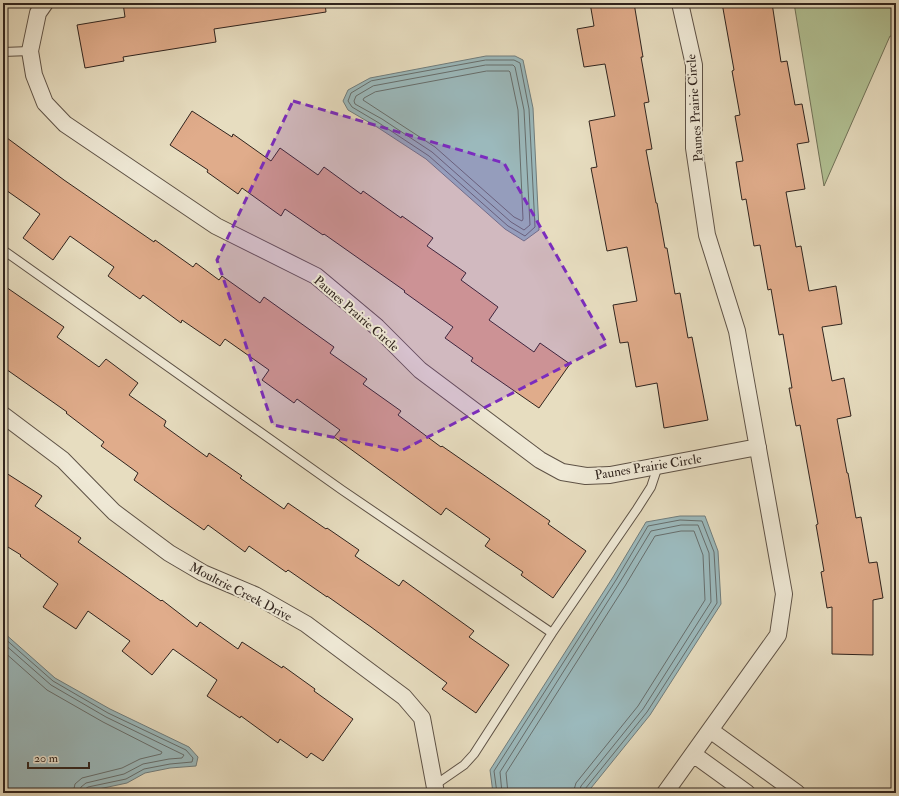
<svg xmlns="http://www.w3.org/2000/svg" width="899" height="796" font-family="'IM FELL Double Pica',serif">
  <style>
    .green { fill: #b2c295; stroke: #71735a }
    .water { fill: #9bb9bc; stroke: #707d7d }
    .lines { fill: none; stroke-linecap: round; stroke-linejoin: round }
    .shore { stroke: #666e6d; stroke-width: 1 }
    .building { fill: #e0ac8b; stroke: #30241e }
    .lane-casing { stroke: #5e5246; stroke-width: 10 }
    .street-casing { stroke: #5e5246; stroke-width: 18 }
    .lane { stroke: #efe9d6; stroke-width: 8 }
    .street { stroke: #efe9d6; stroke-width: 16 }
    .marked { fill: #7b2cbf; fill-opacity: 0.2; stroke: #7b2cbf; stroke-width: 3; stroke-dasharray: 8 5; stroke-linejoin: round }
    .labels { text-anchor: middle; stroke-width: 4; stroke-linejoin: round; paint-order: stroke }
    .street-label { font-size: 13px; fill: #30241e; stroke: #efe9d6 }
  </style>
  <rect width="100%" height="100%" fill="#e7ddc0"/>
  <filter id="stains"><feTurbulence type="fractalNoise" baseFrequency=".005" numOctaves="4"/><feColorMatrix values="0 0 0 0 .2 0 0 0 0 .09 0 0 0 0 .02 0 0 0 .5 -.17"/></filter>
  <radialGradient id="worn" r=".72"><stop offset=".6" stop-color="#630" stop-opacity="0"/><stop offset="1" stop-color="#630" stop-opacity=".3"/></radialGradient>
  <path class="green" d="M 794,3 L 896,3 L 896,37 L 890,36 L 824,186 Z"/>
  <path class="water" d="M 486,56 L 515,56 L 523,60 L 533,108 L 539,230 L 524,241 L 505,229 L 426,159 L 377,127 L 348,110 L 343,101 L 348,90 L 370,78 Z
    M 680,516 L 705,516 L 718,551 L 721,604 L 650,715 L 587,793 L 493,793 L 490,770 L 613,577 L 646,522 Z
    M 3,632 L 55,678 L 110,709 L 189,747 L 198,757 L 196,766 L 170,768 L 145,773 L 127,783 L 80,793 L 3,793 Z"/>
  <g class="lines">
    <path class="shore" d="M 486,60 L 514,60 L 520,63 L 529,109 L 535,227 L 525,236 L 508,226 L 429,156 L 379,123 L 352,107 L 348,101 L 351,93 L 371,81 Z
      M 486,65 L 513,65 L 515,67 L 524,110 L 530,225 L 524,230 L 511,222 L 432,152 L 382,119 L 355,104 L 354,101 L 356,96 L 373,86 Z
      M 487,71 L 509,71 L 510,72 L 518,110 L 523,219 L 522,221 L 514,217 L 435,147 L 363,100 L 364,98 L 375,92 Z
      M 3,637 L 53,681 L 108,713 L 186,750 L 193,758 L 192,762 L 170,764 L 144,769 L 126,779 L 88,787 L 85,789 L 84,793
      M 3,643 L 51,685 L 106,717 L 184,755 L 182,758 L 169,759 L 143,764 L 124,774 L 86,783 L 81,787 L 79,793
      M 3,651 L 47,690 L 103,722 L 162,752 L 161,754 L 140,759 L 122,768 L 82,778 L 75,784 L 73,793
      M 497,793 L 494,771 L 616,580 L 648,526 L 680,520 L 702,521 L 714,552 L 717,603 L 647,712 L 585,789 L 584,793
      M 502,793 L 500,772 L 620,582 L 651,531 L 681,525 L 698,525 L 709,553 L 711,602 L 643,709 L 581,786 L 579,793
      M 508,793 L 506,773 L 625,586 L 655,536 L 681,531 L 694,531 L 703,555 L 705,600 L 638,706 L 576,783 L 573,793"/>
  </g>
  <path class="building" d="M 123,3 L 325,3 L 326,12 L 214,29 L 216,42 L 123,57 L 124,61 L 85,68 L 77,25 L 125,17 Z
    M 590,3 L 634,3 L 643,57 L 641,57 L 649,102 L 644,103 L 652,149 L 646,150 L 656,203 L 657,203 L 665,248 L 667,248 L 675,294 L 680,293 L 688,338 L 692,337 L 708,420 L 664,428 L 657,383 L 636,387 L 628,342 L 620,343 L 613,305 L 637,301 L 627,247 L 607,251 L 591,168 L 597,167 L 589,121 L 615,116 L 605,64 L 584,67 L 577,29 L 594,26 Z
    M 722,3 L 772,3 L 781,62 L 787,61 L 795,105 L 802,104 L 809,142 L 797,144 L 805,189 L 786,192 L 796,247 L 801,246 L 809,291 L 836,286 L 842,324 L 822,327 L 832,381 L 844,378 L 851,416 L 837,419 L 847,473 L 848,473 L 856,518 L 861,517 L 869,563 L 877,562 L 883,598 L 873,600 L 873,655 L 832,654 L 832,607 L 827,608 L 821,572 L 824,571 L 816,525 L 818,524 L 800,425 L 796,426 L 789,388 L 792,388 L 783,334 L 779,335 L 771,289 L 768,290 L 760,245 L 754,246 L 746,199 L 742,200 L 736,162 L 743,161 L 735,116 L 740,115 L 732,71 L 734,70 Z
    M 192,111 L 232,137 L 233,134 L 271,161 L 280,148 L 318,175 L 324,167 L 361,194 L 363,191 L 401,218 L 402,216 L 433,238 L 427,246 L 466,273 L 461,280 L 498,307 L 489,320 L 534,352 L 540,343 L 570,364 L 539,408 L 471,361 L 473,358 L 445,338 L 453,327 L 404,292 L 405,291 L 324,234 L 323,235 L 285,209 L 281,216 L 242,188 L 238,194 L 207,172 L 208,170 L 170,145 Z
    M 3,135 L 64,180 L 154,242 L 155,240 L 193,267 L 196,263 L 219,280 L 222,276 L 260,303 L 264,297 L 334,347 L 330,353 L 367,379 L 363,384 L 401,411 L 398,415 L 441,447 L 442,446 L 550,521 L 548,524 L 586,551 L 553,598 L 521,575 L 523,572 L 485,546 L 490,539 L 446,508 L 441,515 L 334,437 L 340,430 L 297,399 L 294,403 L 262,380 L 269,370 L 225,339 L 220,346 L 182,320 L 181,323 L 143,295 L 140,299 L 108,276 L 114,267 L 70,236 L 53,260 L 23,238 L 40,214 L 3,188 Z
    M 3,285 L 64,327 L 57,337 L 99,367 L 106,359 L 138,383 L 129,395 L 166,421 L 164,426 L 207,457 L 209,453 L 242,476 L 240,478 L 284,509 L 288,503 L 326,529 L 327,528 L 359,550 L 355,556 L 399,586 L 403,580 L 474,631 L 469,637 L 509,665 L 476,713 L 442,689 L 447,683 L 371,627 L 327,596 L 327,597 L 288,570 L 286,572 L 249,546 L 245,552 L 208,525 L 204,530 L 171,507 L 134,480 L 138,473 L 101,446 L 104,442 L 66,413 L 67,412 L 3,367 Z
    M 3,471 L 42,496 L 35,506 L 81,538 L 78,542 L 161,601 L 162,600 L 197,627 L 200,622 L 238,649 L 242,642 L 282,668 L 283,666 L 315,689 L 314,691 L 353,719 L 323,761 L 311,753 L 307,758 L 280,739 L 278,743 L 241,716 L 240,718 L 207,696 L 217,680 L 173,649 L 152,675 L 122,651 L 130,641 L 88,611 L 76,629 L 43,607 L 58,584 L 20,556 L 21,555 L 3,544 Z"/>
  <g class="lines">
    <defs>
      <path id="lane" d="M 3,52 L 30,51
        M 3,250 L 342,490 L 552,633 L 637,509 L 651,487 L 658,466
        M 435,785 L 464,765 L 474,754 L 552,633"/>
      <path id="street" d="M 45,3 L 38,13 L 30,51 L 34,75 L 45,103 L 65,124 L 216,226 L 316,276 L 377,327 L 420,370 L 540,460 L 562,472 L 586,476 L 610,475 L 758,447
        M 3,415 L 63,460 L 114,512 L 169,553 L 203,573 L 255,595 L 306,624 L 404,697 L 422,718 L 436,793
        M 710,730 L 797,793
        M 693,754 L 747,793
        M 665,793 L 778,635 L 784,594 L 737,331 L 707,235 L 694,148 L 694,65 L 680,3"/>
    </defs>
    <use href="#lane" class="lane-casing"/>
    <use href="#street" class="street-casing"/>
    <use href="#lane" class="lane"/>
    <use href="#street" class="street"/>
  </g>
  <path class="marked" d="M 293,101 L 504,163 L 607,344 L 401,451 L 273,425 L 217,260 Z"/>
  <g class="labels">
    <g class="street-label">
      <text transform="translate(694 108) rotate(-94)" y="5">Paunes Prairie Circle</text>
      <text transform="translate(357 313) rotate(41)" y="5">Paunes Prairie Circle</text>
      <text transform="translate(648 466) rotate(-9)" y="5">Paunes Prairie Circle</text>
      <text transform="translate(241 591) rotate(27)" y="5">Moultrie Creek Drive</text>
    </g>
  </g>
  <rect width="899" height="796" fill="none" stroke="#e7ddc0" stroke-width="16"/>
  <rect x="4" y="4" width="891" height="788" fill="none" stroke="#30241e" stroke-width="2"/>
  <rect x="8" y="8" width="883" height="780" fill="none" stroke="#30241e"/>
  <path d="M28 762v6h61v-6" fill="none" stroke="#30241e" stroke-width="2"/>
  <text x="34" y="762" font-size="12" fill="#30241e" stroke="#efe9d6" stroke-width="3" paint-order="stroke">20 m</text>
  <rect width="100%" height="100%" filter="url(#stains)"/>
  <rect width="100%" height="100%" fill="url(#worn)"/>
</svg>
